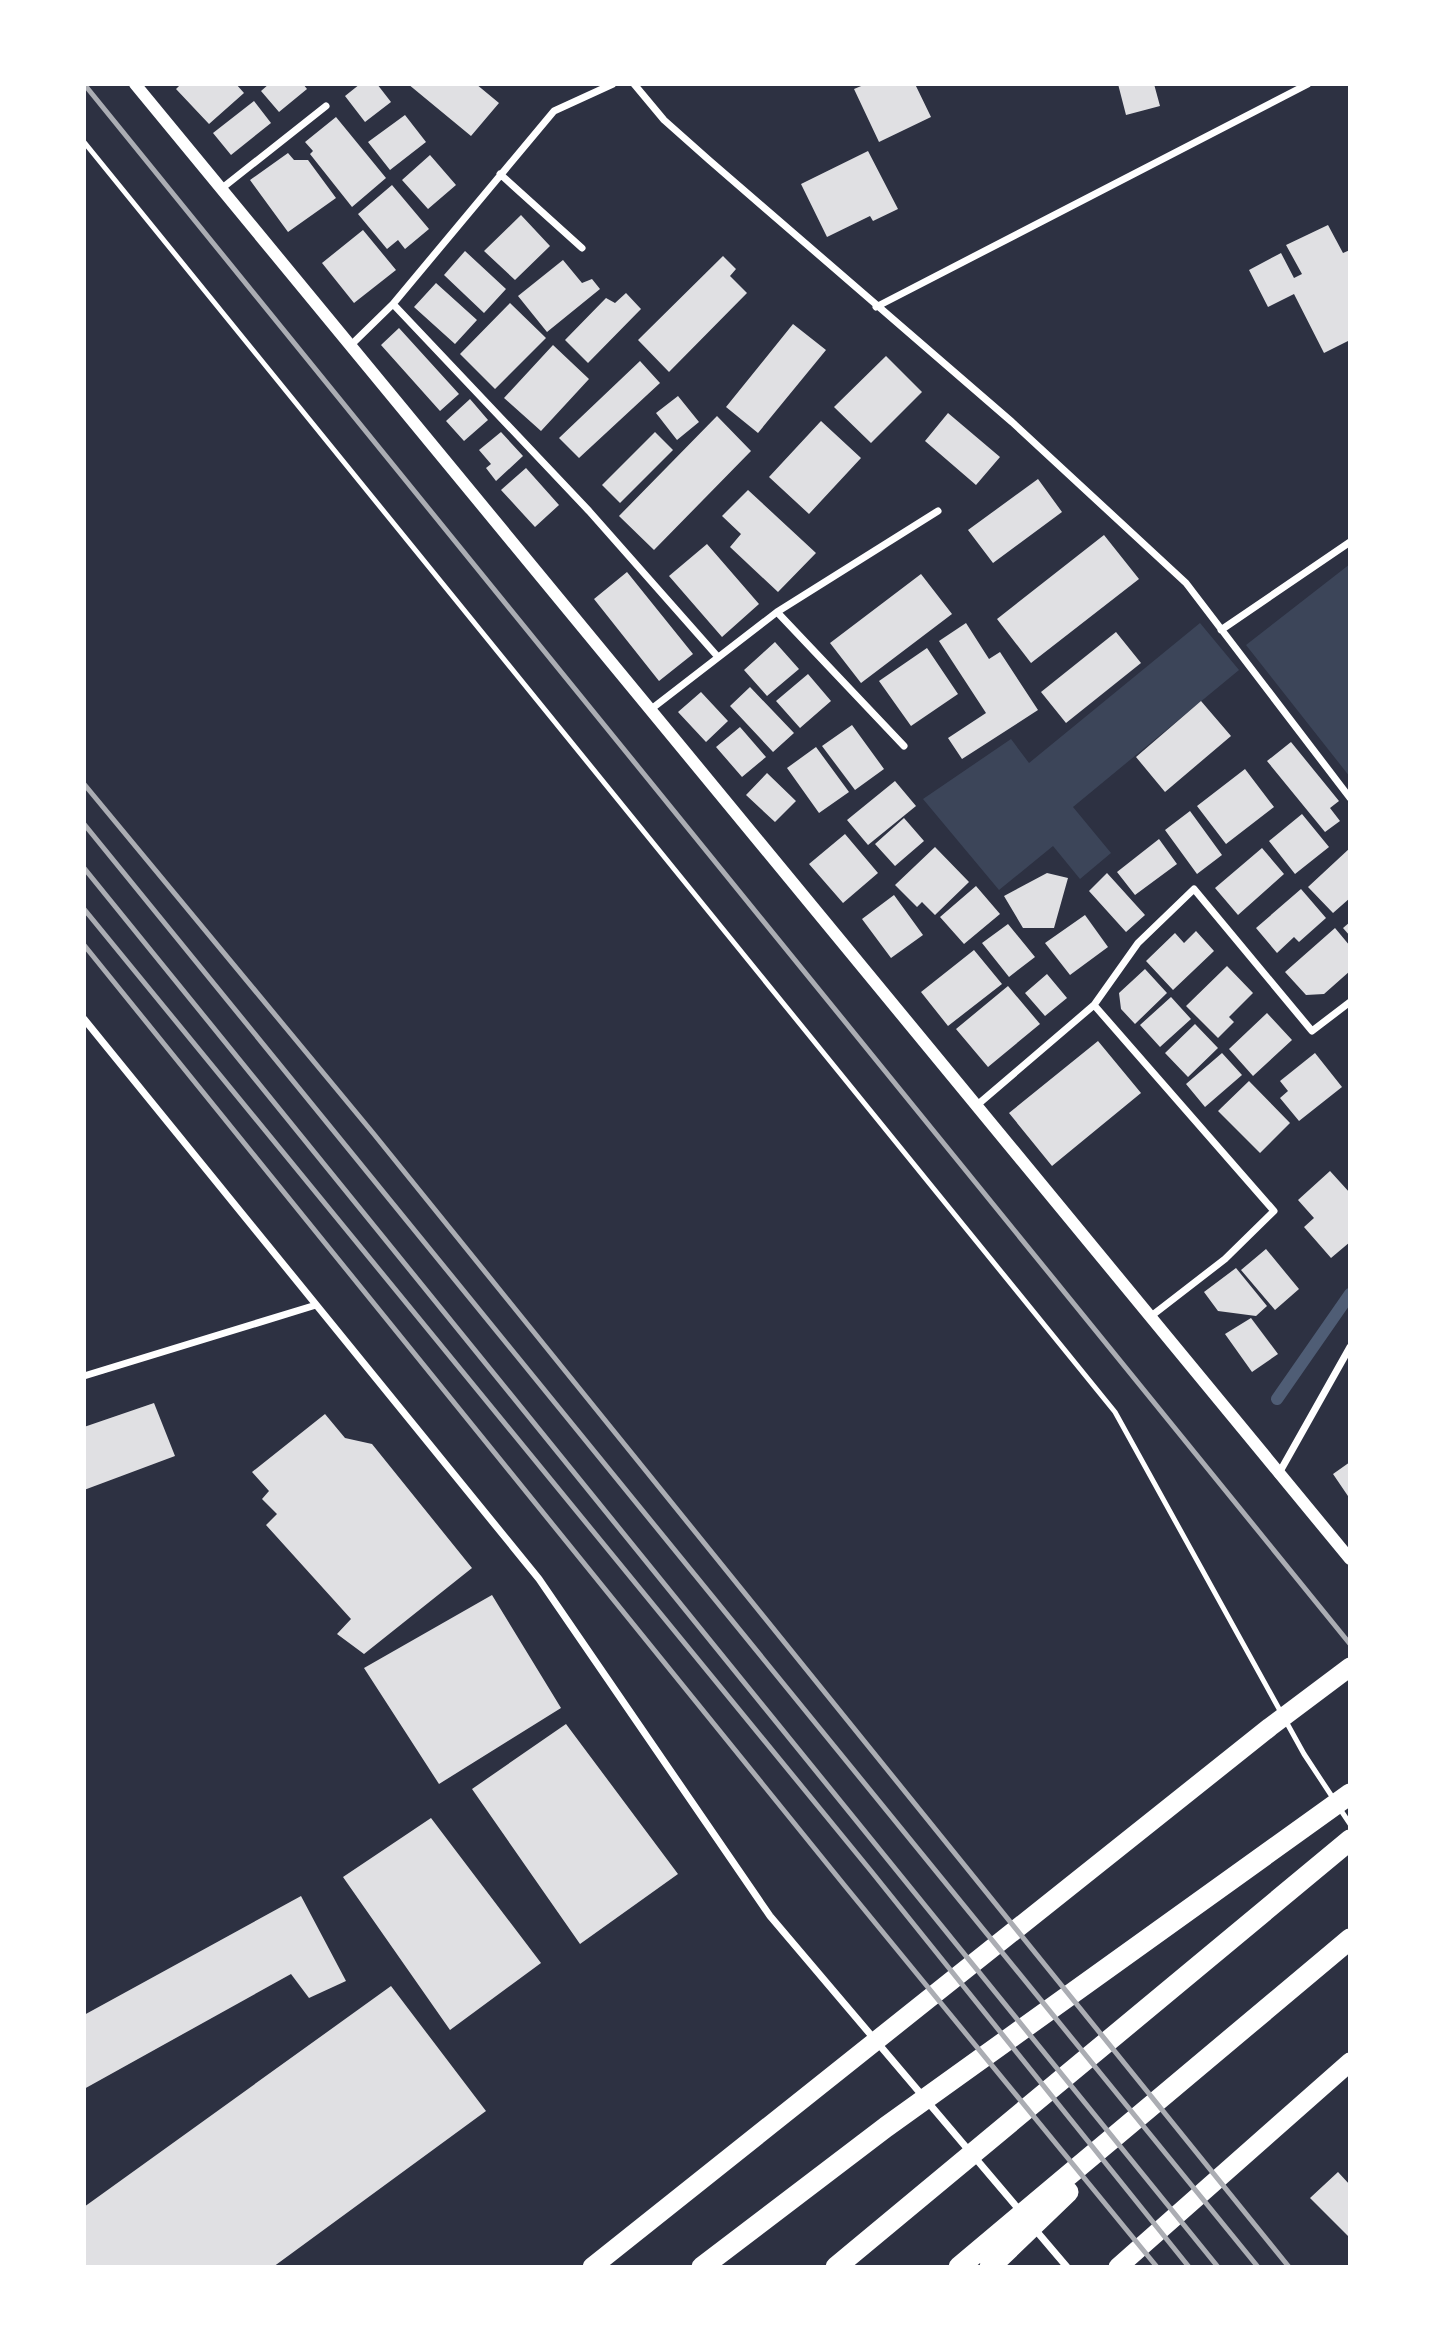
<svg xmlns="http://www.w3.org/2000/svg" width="1434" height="2351" font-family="Ubuntu,sans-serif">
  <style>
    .green { fill: #3c4559 }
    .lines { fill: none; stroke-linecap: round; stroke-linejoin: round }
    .stream { stroke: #4f5d75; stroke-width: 12 }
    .building { fill: #e0e0e3 }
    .service { stroke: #fff; stroke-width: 5 }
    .minor { stroke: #fff; stroke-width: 7 }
    .tertiary { stroke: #fff; stroke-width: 12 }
    .trunk { stroke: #fff; stroke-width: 19 }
    .motorway { stroke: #fff; stroke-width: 21 }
    .rail { stroke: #abadb3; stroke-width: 5 }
  </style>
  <rect width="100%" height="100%" fill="#2d3142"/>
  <path class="green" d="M 1350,564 L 1350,777 L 1246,645 Z
    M 1200,623 L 1239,670 L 1073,807 L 1111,853 L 1080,879 L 1053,846 L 999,890 L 923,799 L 1011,739 L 1029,763 Z"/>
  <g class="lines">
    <path class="stream" d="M 1277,1399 L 1350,1294"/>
  </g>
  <path class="building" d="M 181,84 L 236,84 L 244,93 L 209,124 L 176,89 Z
    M 269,84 L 303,84 L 307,89 L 279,112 L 261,91 Z
    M 360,84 L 377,84 L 391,102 L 365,122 L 345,96 Z
    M 408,84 L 476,84 L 499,103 L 471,136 Z
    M 866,84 L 915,84 L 931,117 L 879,142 L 854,89 Z
    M 1118,84 L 1154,84 L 1160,106 L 1126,115 Z
    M 254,101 L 271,123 L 231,155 L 213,133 Z
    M 405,115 L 426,142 L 390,170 L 368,142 Z
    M 336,117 L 386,178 L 352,207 L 310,154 L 313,151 L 305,142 Z
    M 868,151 L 898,209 L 873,221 L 870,216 L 827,237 L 801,184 Z
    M 288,153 L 294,160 L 308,160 L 336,198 L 288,232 L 250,180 Z
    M 430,155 L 456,185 L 428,209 L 402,180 Z
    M 392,185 L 429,229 L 405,249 L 398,240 L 387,249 L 358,214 Z
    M 521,215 L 550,246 L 515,280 L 484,251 Z
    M 1328,225 L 1343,253 L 1350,250 L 1350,340 L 1324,353 L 1294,294 L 1268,307 L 1249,270 L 1281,253 L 1294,278 L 1302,274 L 1286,245 Z
    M 363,230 L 396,270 L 354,303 L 322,263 Z
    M 465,251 L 506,289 L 484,313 L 444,275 Z
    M 723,256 L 736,269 L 730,276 L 747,293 L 669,372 L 638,340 Z
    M 563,260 L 582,283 L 592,279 L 600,289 L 547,332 L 518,296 Z
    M 436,283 L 477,320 L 455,344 L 414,307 Z
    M 626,293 L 641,309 L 588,363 L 565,340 L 606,298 L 615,303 Z
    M 510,303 L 546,338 L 495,389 L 460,354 Z
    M 793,324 L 826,350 L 758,433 L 726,407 Z
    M 399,328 L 459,394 L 440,411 L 381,345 Z
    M 553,345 L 589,379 L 541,431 L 504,398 Z
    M 886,356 L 922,392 L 871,443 L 834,407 Z
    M 640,361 L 660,383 L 579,458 L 559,438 Z
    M 678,396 L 699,422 L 677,440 L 656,413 Z
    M 470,399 L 488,420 L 464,441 L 446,421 Z
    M 948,413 L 1000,457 L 976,485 L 925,441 Z
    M 717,416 L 751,451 L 654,550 L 619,516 Z
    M 821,421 L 861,458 L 809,514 L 769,477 Z
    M 501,432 L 523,456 L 496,481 L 486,468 L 491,464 L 479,450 Z
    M 655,432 L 673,450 L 620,503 L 602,485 Z
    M 526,468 L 559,505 L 535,527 L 501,490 Z
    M 1038,479 L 1062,512 L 993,563 L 968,530 Z
    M 748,490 L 816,553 L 778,592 L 730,547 L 741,534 L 722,516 Z
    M 1104,535 L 1139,579 L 1031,663 L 997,619 Z
    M 707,544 L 759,604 L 722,637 L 669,576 Z
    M 627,572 L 693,654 L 659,681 L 594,599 Z
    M 921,574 L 952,614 L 861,683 L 830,643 Z
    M 966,623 L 989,659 L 1000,652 L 1038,710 L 962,759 L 948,738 L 986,713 L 939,641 Z
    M 1116,632 L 1141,663 L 1066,723 L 1041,692 Z
    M 775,642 L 799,669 L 767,696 L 744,670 Z
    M 927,648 L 958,694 L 911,726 L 879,681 Z
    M 808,674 L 831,701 L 800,728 L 776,701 Z
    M 750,687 L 794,733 L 773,752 L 730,706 Z
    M 701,692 L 728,721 L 706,742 L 678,712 Z
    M 1201,701 L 1231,736 L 1165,792 L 1136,757 Z
    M 852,725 L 884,769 L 855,790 L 822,746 Z
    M 740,727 L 766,757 L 742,777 L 716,747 Z
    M 1291,742 L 1339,801 L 1330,808 L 1340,821 L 1325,832 L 1267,761 Z
    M 816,747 L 849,792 L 819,813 L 787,768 Z
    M 1245,769 L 1274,807 L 1226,844 L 1197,806 Z
    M 767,773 L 796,801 L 775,822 L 746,795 Z
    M 895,781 L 916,806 L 868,845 L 847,820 Z
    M 1190,811 L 1222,855 L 1197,874 L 1165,830 Z
    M 1302,814 L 1329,847 L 1295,874 L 1269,841 Z
    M 904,818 L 924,841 L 895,866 L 875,844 Z
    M 845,834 L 878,873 L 843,903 L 809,864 Z
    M 1159,839 L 1177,864 L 1135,895 L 1117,872 Z
    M 935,847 L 969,882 L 935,915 L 922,902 L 917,907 L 895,885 Z
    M 1262,848 L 1284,874 L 1238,915 L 1215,888 Z
    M 1350,848 L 1350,898 L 1333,913 L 1308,887 Z
    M 1047,873 L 1068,878 L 1054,928 L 1023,928 L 1004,896 Z
    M 1107,873 L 1145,915 L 1126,932 L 1089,891 Z
    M 976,886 L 1000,914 L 964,944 L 940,917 Z
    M 1301,889 L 1326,918 L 1299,942 L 1294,937 L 1277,953 L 1256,928 Z
    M 894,895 L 923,935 L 891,958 L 862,919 Z
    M 1085,915 L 1108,947 L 1070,975 L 1045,943 Z
    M 1350,922 L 1350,936 L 1343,928 Z
    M 1008,924 L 1035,957 L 1009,977 L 982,943 Z
    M 1335,928 L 1350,946 L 1350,971 L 1324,994 L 1306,995 L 1285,972 Z
    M 1196,931 L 1214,951 L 1173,990 L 1146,961 L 1175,933 L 1184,943 Z
    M 974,950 L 1002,984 L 948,1026 L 921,992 Z
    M 1227,966 L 1253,993 L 1229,1017 L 1234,1022 L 1218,1038 L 1186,1006 Z
    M 1145,969 L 1167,993 L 1135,1024 L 1121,1009 L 1119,993 Z
    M 1047,974 L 1067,998 L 1045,1016 L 1025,993 Z
    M 1008,986 L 1040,1024 L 988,1067 L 956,1029 Z
    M 1171,997 L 1191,1019 L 1160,1047 L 1140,1025 Z
    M 1267,1013 L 1292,1040 L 1253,1076 L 1229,1049 Z
    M 1195,1024 L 1218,1048 L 1188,1077 L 1165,1053 Z
    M 1098,1041 L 1141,1093 L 1052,1166 L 1009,1113 Z
    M 1222,1053 L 1242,1075 L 1205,1107 L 1186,1084 Z
    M 1315,1053 L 1342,1087 L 1299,1121 L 1280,1098 L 1288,1091 L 1280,1081 Z
    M 1249,1081 L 1290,1123 L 1260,1153 L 1218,1111 Z
    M 1330,1171 L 1350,1193 L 1350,1242 L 1331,1258 L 1304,1227 L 1314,1218 L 1298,1200 Z
    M 1266,1249 L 1299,1289 L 1275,1310 L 1241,1270 Z
    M 1236,1268 L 1267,1306 L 1256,1316 L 1218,1311 L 1204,1292 Z
    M 1251,1318 L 1278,1354 L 1252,1372 L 1225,1334 Z
    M 154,1403 L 175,1456 L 84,1490 L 84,1427 Z
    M 325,1414 L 345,1438 L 372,1444 L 472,1568 L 364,1654 L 337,1634 L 351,1619 L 266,1525 L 277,1514 L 262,1499 L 269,1491 L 252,1472 Z
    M 1350,1462 L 1350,1499 L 1333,1474 Z
    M 492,1595 L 561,1708 L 439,1784 L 364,1668 Z
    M 566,1724 L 678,1874 L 580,1944 L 472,1789 Z
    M 431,1818 L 541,1963 L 450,2030 L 343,1877 Z
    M 301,1896 L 346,1981 L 309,1998 L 291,1974 L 84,2089 L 84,2015 Z
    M 391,1986 L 486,2111 L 273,2267 L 84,2267 L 84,2207 Z
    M 1338,2172 L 1350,2185 L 1350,2238 L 1310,2198 Z"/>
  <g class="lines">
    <path class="service" d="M 84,142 L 1115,1412 L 1304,1754 L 1333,1798
      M 1338,1806 L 1350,1824"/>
    <path class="minor" d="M 634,84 L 664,120 L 709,160 L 1012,422 L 1186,583 L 1350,798
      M 500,174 L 582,248
      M 221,189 L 326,106
      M 393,304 L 589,511 L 718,657
      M 876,307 L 1308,84
      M 350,346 L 393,304 L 554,111 L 613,84
      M 777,612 L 904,746
      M 1221,630 L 1350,542
      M 650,710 L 777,612 L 938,511
      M 84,1019 L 539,1579 L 770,1916 L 1021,2212
      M 976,1106 L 1094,1005
      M 1150,1317 L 1225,1259 L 1274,1211 L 1094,1005 L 1138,943 L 1194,889 L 1312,1031 L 1350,1002
      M 84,1376 L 316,1305
      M 1278,1475 L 1350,1347
      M 1033,2227 L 1067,2267"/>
    <path class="tertiary" d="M 135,84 L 1350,1559"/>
    <path class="trunk" d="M 592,2267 L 1270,1727 L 1350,1667
      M 1118,2267 L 1350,2062"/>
    <path class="motorway" d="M 702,2267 L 886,2127 L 1350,1794
      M 836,2267 L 1350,1840
      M 959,2267 L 1350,1939
      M 990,2267 L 1068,2192"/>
    <path class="rail" d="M 84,84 L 1350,1644
      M 84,784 L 373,1133 L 1289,2267
      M 84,824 L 1258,2267
      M 84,868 L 1218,2267
      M 84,909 L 871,1871 L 1189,2267
      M 84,945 L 845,1886 L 1157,2267"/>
  </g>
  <rect width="1434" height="2351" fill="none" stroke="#ffffff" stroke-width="172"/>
</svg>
